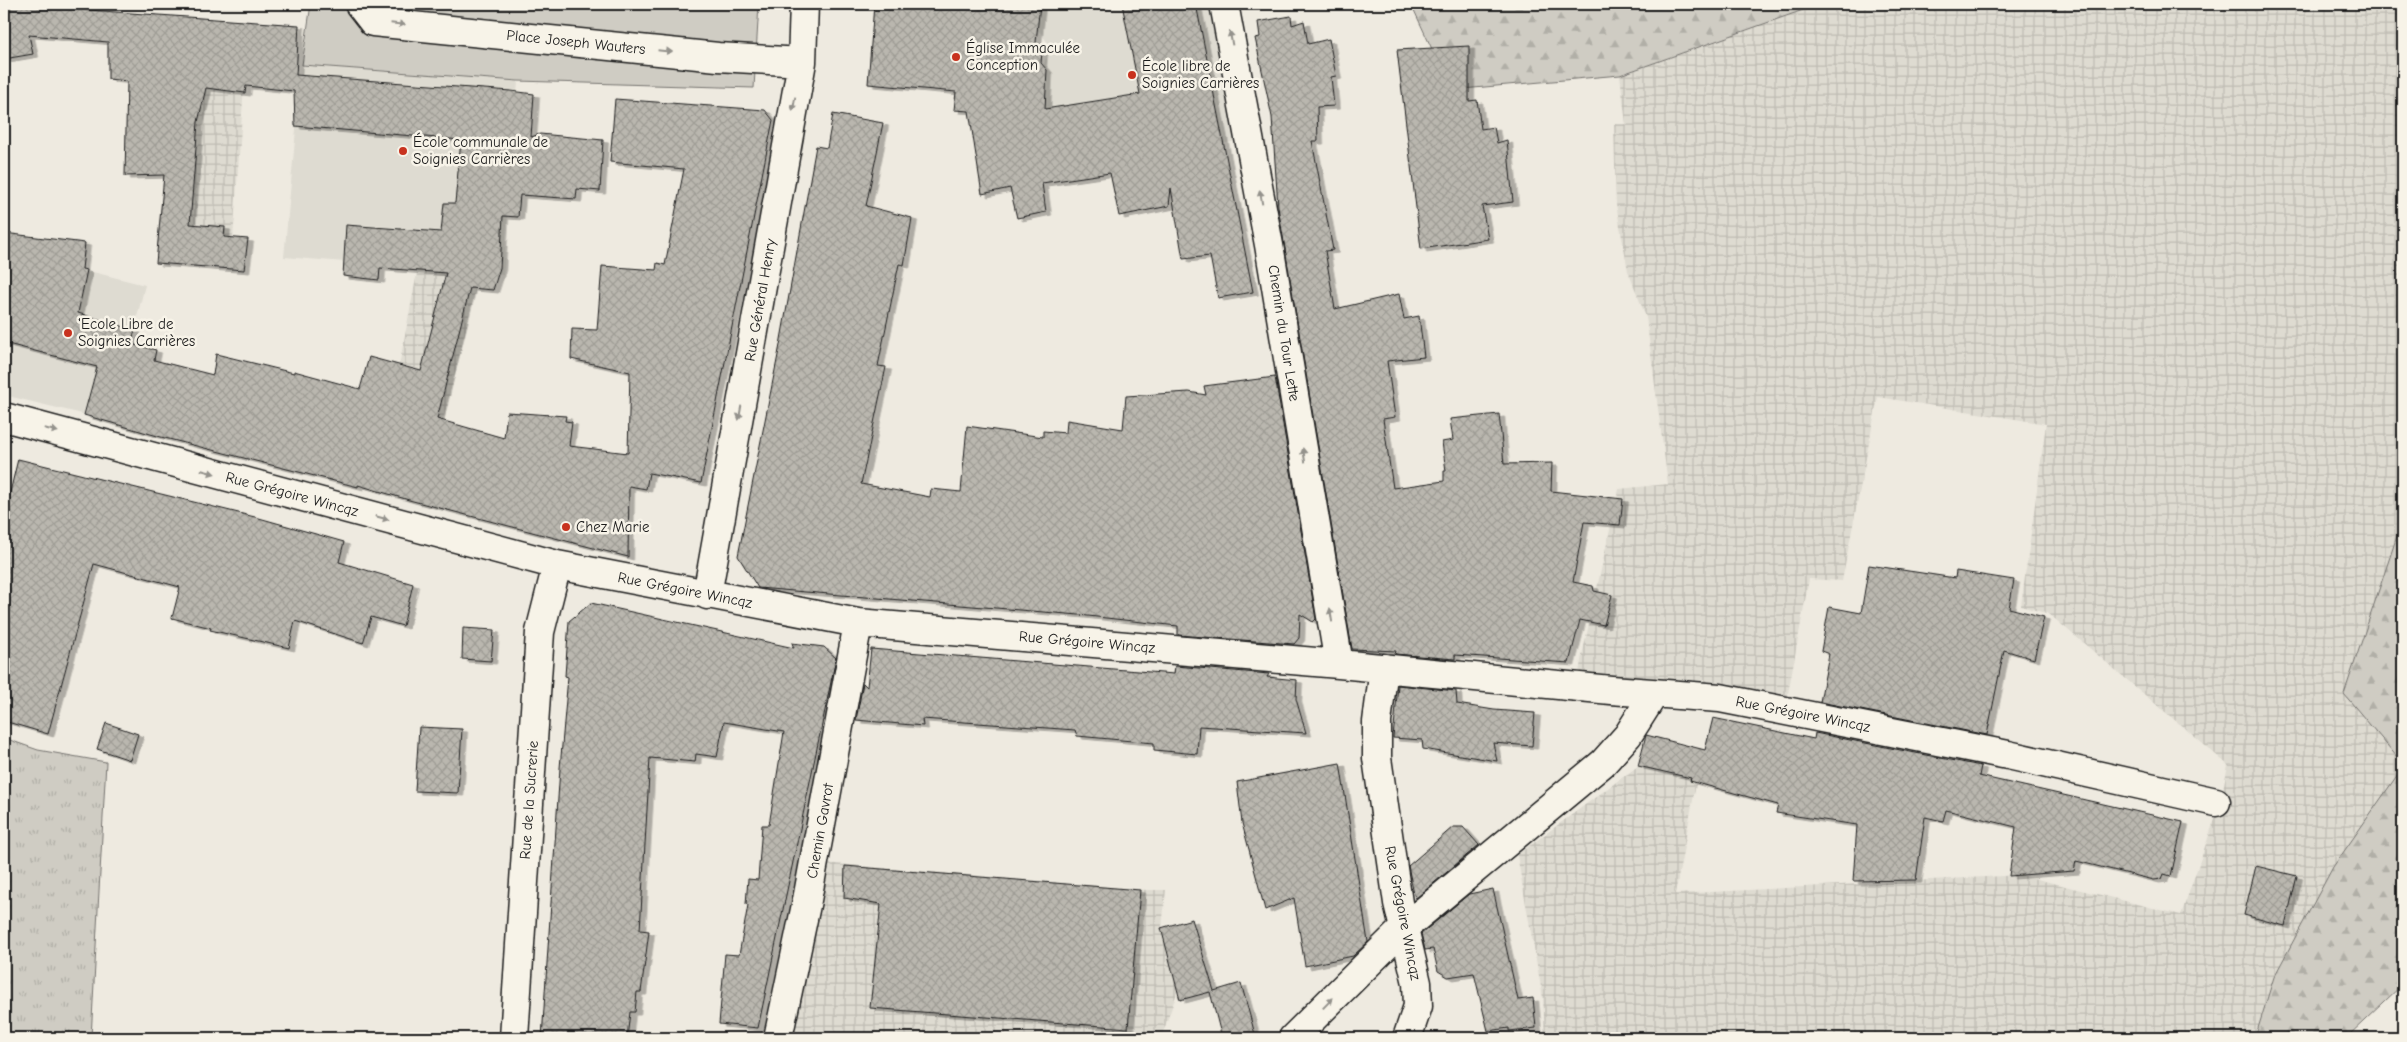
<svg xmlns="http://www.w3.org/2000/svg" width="2407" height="1042" font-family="'Comic Neue',sans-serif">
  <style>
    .built { fill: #dedbd1 }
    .industrial { fill: url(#industrial-grid) }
    .grass { fill: url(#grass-tufts); stroke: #767470 }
    .forest { fill: url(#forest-firs); stroke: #767470 }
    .garden { fill: #cfccc3; stroke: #767470 }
    .building { fill: url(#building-cross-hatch); stroke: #1c1c1c; filter: url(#shadow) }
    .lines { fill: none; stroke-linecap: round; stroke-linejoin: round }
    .minor-casing { stroke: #1c1c1c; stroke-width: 31 }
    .minor { stroke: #f7f3e8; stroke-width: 28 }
    .oneway { fill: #94928c }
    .poi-dot { fill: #c8321e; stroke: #f7f3e8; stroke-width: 2 }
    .labels { text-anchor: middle; stroke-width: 5; stroke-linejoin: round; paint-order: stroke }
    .street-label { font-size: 15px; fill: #1c1c1c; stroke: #f7f3e8 }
    .poi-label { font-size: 15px; fill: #1c1c1c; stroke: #f7f3e8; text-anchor: start }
  </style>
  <defs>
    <pattern id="industrial-grid" width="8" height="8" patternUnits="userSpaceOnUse" patternTransform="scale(1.25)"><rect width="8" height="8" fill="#dedbd1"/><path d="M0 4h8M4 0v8" fill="none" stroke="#bebbb3"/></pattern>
    <pattern id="grass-tufts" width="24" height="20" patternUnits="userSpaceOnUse" patternTransform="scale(1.25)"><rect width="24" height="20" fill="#cfccc3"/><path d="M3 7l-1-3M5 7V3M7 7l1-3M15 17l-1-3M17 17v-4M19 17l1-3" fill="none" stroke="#b1afa7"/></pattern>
    <pattern id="forest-firs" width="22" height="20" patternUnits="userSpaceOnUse" patternTransform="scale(1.25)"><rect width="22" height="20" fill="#cfccc3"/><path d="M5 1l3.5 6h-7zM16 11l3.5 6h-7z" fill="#b1afa7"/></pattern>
    <pattern id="building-cross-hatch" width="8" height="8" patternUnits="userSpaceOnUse" patternTransform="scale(1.25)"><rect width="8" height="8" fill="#bab7af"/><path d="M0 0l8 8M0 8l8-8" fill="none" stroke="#9f9d96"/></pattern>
    <filter id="shadow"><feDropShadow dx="5.5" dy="3" stdDeviation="0" flood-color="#0004"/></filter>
  </defs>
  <rect width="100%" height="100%" fill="#eeeae0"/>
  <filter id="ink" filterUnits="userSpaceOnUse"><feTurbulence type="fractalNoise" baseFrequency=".02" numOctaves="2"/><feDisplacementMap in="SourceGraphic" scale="10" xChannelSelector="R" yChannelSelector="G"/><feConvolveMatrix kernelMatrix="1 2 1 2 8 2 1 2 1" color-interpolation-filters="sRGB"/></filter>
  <g filter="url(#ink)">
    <path class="built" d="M 1029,4 L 1210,4 L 1236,141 L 1156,157 L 1026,117 L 1050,46 L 1040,32 L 1027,27 Z
      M 302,65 L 518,81 L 503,275 L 284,257 Z
      M 7,233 L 89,243 L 81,269 L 145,285 L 111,421 L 4,395 L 4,246 Z"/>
    <path class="industrial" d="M 1820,4 L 2403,4 L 2403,982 L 2346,1038 L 1545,1038 L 1543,998 L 1517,855 L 1638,766 L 1697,779 L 1675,894 L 2021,875 L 2181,915 L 2220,804 L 2228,765 L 2049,614 L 2021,606 L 2046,424 L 1878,397 L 1842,581 L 1809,579 L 1785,710 L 1577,687 L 1581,660 L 1619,489 L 1668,484 L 1646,317 L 1628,271 L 1616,204 L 1614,124 L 1626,124 L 1620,75 Z
      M 180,67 L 245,72 L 232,253 L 168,247 Z
      M 418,268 L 479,274 L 444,423 L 364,484 L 400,361 Z
      M 824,863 L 1147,890 L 1166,890 L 1162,928 L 1178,990 L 1161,1038 L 792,1038 Z"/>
    <path class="grass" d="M 4,738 L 38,750 L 106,762 L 91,1038 L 4,1038 Z"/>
    <path class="forest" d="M 1407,4 L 1820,4 L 1620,75 L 1451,90 L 1413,8 Z
      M 2403,518 L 2403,764 L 2344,694 Z
      M 2403,767 L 2403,984 L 2346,1038 L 2255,1038 L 2274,977 L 2333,867 Z"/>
    <path class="garden" d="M 311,4 L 759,4 L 754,88 L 518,81 L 302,65 Z"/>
    <path class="building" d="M 4,4 L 299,25 L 296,75 L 511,91 L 534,94 L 531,137 L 540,134 L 603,140 L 600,191 L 577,189 L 576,199 L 520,195 L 518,217 L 503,216 L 500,268 L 493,290 L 470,288 L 437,419 L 504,438 L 507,412 L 566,416 L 565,421 L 572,422 L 569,446 L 628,453 L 630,372 L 571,359 L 572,329 L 597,330 L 602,266 L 656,270 L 657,263 L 665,265 L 684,169 L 610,162 L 615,99 L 765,110 L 773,120 L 701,483 L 649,473 L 646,489 L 629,486 L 628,557 L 409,500 L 358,485 L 358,487 L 161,437 L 84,415 L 97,367 L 4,343 L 4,233 L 85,243 L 82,269 L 87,270 L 78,313 L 135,330 L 131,344 L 156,350 L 154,360 L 213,375 L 216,354 L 294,373 L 294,371 L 360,389 L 369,357 L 421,371 L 446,273 L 380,268 L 379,280 L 343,276 L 346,225 L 441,232 L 444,203 L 455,203 L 461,140 L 295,126 L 294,91 L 246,86 L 245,93 L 206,88 L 198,122 L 190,224 L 225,227 L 224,237 L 248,239 L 244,270 L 156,263 L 164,175 L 125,176 L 127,81 L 108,79 L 108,42 L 29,35 L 33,54 L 4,59 Z
      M 874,4 L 962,9 L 963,4 L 1040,4 L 1036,42 L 1042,52 L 1041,63 L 1047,70 L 1045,109 L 1140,94 L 1122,4 L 1196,4 L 1253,292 L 1218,298 L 1210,256 L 1183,259 L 1171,188 L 1169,206 L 1119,216 L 1110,173 L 1042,183 L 1046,212 L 1017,218 L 1010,188 L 982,194 L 969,111 L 954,110 L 956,92 L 868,84 Z
      M 1291,16 L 1292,25 L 1304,21 L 1308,44 L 1329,39 L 1336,76 L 1331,77 L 1334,106 L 1317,107 L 1318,141 L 1312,141 L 1333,250 L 1325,251 L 1335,309 L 1399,294 L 1404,319 L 1419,316 L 1424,357 L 1387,361 L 1395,417 L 1383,419 L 1393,488 L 1444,481 L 1444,471 L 1446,471 L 1442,442 L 1453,440 L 1450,419 L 1499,414 L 1504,464 L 1552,463 L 1551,491 L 1623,499 L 1620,525 L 1584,522 L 1573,582 L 1593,586 L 1594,591 L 1612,595 L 1604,625 L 1580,620 L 1569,663 L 1455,655 L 1455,659 L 1395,654 L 1396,651 L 1352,649 L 1278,207 L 1272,117 L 1255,38 L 1260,37 L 1258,22 Z
      M 1469,46 L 1469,101 L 1477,100 L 1481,129 L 1494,127 L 1497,143 L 1507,140 L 1513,202 L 1482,206 L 1488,239 L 1421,249 L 1397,50 Z
      M 833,114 L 883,123 L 866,206 L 912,218 L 904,265 L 899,264 L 878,366 L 886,367 L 861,484 L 930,497 L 931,489 L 961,492 L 967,426 L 1043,437 L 1043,431 L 1066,433 L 1067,420 L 1123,429 L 1126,396 L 1189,392 L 1206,395 L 1204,386 L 1275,377 L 1316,619 L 1313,622 L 1300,614 L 1299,638 L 1294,644 L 1178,635 L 1178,626 L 1079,615 L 758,588 L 738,556 L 780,345 L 816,146 L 827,148 Z
      M 18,459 L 259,518 L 344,542 L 339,562 L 413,584 L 403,626 L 371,617 L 363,643 L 295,621 L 289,648 L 210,630 L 211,628 L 172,618 L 180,587 L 94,564 L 48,734 L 4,721 L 4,517 Z
      M 1869,565 L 1955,578 L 1956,571 L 2014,580 L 2009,608 L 2044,617 L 2034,659 L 2004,650 L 1987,735 L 1820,702 L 1829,654 L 1821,651 L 1829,607 L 1861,613 Z
      M 591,603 L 794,648 L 792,643 L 824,647 L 836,658 L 758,1028 L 719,1024 L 725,954 L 739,955 L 748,905 L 746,904 L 748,879 L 758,880 L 762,825 L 769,825 L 784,732 L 724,722 L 717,757 L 696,754 L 695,762 L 650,758 L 640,930 L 649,931 L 641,992 L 637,992 L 635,1012 L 630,1012 L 627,1038 L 542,1038 L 560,768 L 568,677 L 565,676 L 569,621 Z
      M 463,628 L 494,630 L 491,661 L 462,659 Z
      M 871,649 L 1174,674 L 1175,666 L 1269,674 L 1267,677 L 1297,680 L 1296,699 L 1306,733 L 1199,726 L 1197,754 L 1154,750 L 1154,743 L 1077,736 L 1075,730 L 922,719 L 923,726 L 856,720 L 863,683 L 867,687 Z
      M 1398,685 L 1456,691 L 1457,704 L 1494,710 L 1535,713 L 1532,746 L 1493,743 L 1497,761 L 1423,749 L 1422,740 L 1393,738 Z
      M 1713,718 L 1814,739 L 1815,733 L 1981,766 L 1979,776 L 2183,822 L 2171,876 L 2164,874 L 2162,879 L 2154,880 L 2076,861 L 2074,871 L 2009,876 L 2016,827 L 1946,810 L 1943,821 L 1925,817 L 1916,880 L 1853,881 L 1857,825 L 1776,813 L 1778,805 L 1690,781 L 1691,778 L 1638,766 L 1646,735 L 1705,750 Z
      M 106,723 L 138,734 L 130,760 L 97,749 Z
      M 419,727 L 462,729 L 458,793 L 415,791 Z
      M 1340,763 L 1368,942 L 1353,956 L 1305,966 L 1294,898 L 1265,910 L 1242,823 L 1237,782 Z
      M 1453,827 L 1463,827 L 1479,845 L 1415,899 L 1408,866 Z
      M 845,866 L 1140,890 L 1128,1028 L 870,1008 L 881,904 L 844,898 Z
      M 2256,866 L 2297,876 L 2285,926 L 2244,915 Z
      M 1493,889 L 1518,1000 L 1533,998 L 1536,1028 L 1509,1031 L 1509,1028 L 1488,1031 L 1474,973 L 1448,977 L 1438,971 L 1433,949 L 1425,950 L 1421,934 L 1469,894 Z
      M 1192,919 L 1214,991 L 1241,983 L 1256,1038 L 1222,1038 L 1210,992 L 1180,1000 L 1161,928 Z"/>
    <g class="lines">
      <defs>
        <path id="minor" d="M 359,4 L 373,22 L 718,57 L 802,62
          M 1224,4 L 1269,245 L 1339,664
          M 4,417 L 557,565 L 858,623 L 1339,664 L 1611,690 L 1720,698 L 2008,755 L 2216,802
          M 707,595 L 802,62 L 804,4
          M 1384,668 L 1377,722 L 1377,758 L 1398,903 L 1417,983 L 1418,1006 L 1407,1038
          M 514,1038 L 540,632 L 557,565
          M 778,1038 L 807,900 L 858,623
          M 1293,1038 L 1405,927 L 1603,763 L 1628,735 L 1654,694"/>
      </defs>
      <use href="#minor" class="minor-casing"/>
      <use href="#minor" class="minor"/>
    </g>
    <defs><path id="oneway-solid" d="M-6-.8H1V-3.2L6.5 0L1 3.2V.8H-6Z" transform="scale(1.25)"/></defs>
    <g class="oneway">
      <use href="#oneway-solid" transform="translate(398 24) rotate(6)"/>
      <use href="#oneway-solid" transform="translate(1231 38) rotate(-101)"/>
      <use href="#oneway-solid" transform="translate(665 51) rotate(6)"/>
      <use href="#oneway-solid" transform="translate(794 104) rotate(100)"/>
      <use href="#oneway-solid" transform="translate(1261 197) rotate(-100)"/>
      <use href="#oneway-solid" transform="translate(740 413) rotate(100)"/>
      <use href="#oneway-solid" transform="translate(51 430) rotate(15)"/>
      <use href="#oneway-solid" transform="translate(1304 455) rotate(-99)"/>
      <use href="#oneway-solid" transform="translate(208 472) rotate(15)"/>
      <use href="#oneway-solid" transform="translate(382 518) rotate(15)"/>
      <use href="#oneway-solid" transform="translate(1331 615) rotate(-99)"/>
      <use href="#oneway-solid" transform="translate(1328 1003) rotate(-46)"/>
    </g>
  </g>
  <g class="poi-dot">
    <circle cx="956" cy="57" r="5"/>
    <circle cx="1132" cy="75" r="5"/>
    <circle cx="403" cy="151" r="5"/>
    <circle cx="68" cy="333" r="5"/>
    <circle cx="566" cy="527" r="5"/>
  </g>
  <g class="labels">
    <g class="street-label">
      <text transform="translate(576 42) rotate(6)" y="5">Place Joseph Wauters</text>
      <text transform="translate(760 300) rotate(-80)" y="5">Rue Général Henry</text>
      <text transform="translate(1284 333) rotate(81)" y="5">Chemin du Tour Lette</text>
      <text transform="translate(292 494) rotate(15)" y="5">Rue Grégoire Wincqz</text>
      <text transform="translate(685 590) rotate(11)" y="5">Rue Grégoire Wincqz</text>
      <text transform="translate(1087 642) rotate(5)" y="5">Rue Grégoire Wincqz</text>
      <text transform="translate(1803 714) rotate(11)" y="5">Rue Grégoire Wincqz</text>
      <text transform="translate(529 800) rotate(-86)" y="5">Rue de la Sucrerie</text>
      <text transform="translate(820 831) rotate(-80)" y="5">Chemin Gavrot</text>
      <text transform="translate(1403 913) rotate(79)" y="5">Rue Grégoire Wincqz</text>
    </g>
    <g class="poi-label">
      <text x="966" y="53">Église Immaculée<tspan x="966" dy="17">Conception</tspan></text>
      <text x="1142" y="71">École libre de<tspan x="1142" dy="17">Soignies Carrières</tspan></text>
      <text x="413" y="147">École communale de<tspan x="413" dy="17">Soignies Carrières</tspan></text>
      <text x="78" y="329">'Ecole Libre de<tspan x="78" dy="17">Soignies Carrières</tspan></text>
      <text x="576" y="532">Chez Marie</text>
    </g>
  </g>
  <rect width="2407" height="1042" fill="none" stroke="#f7f3e8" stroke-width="20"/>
  <rect x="10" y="10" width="2387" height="1022" fill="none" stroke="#1c1c1c" stroke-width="2" filter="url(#ink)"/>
</svg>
